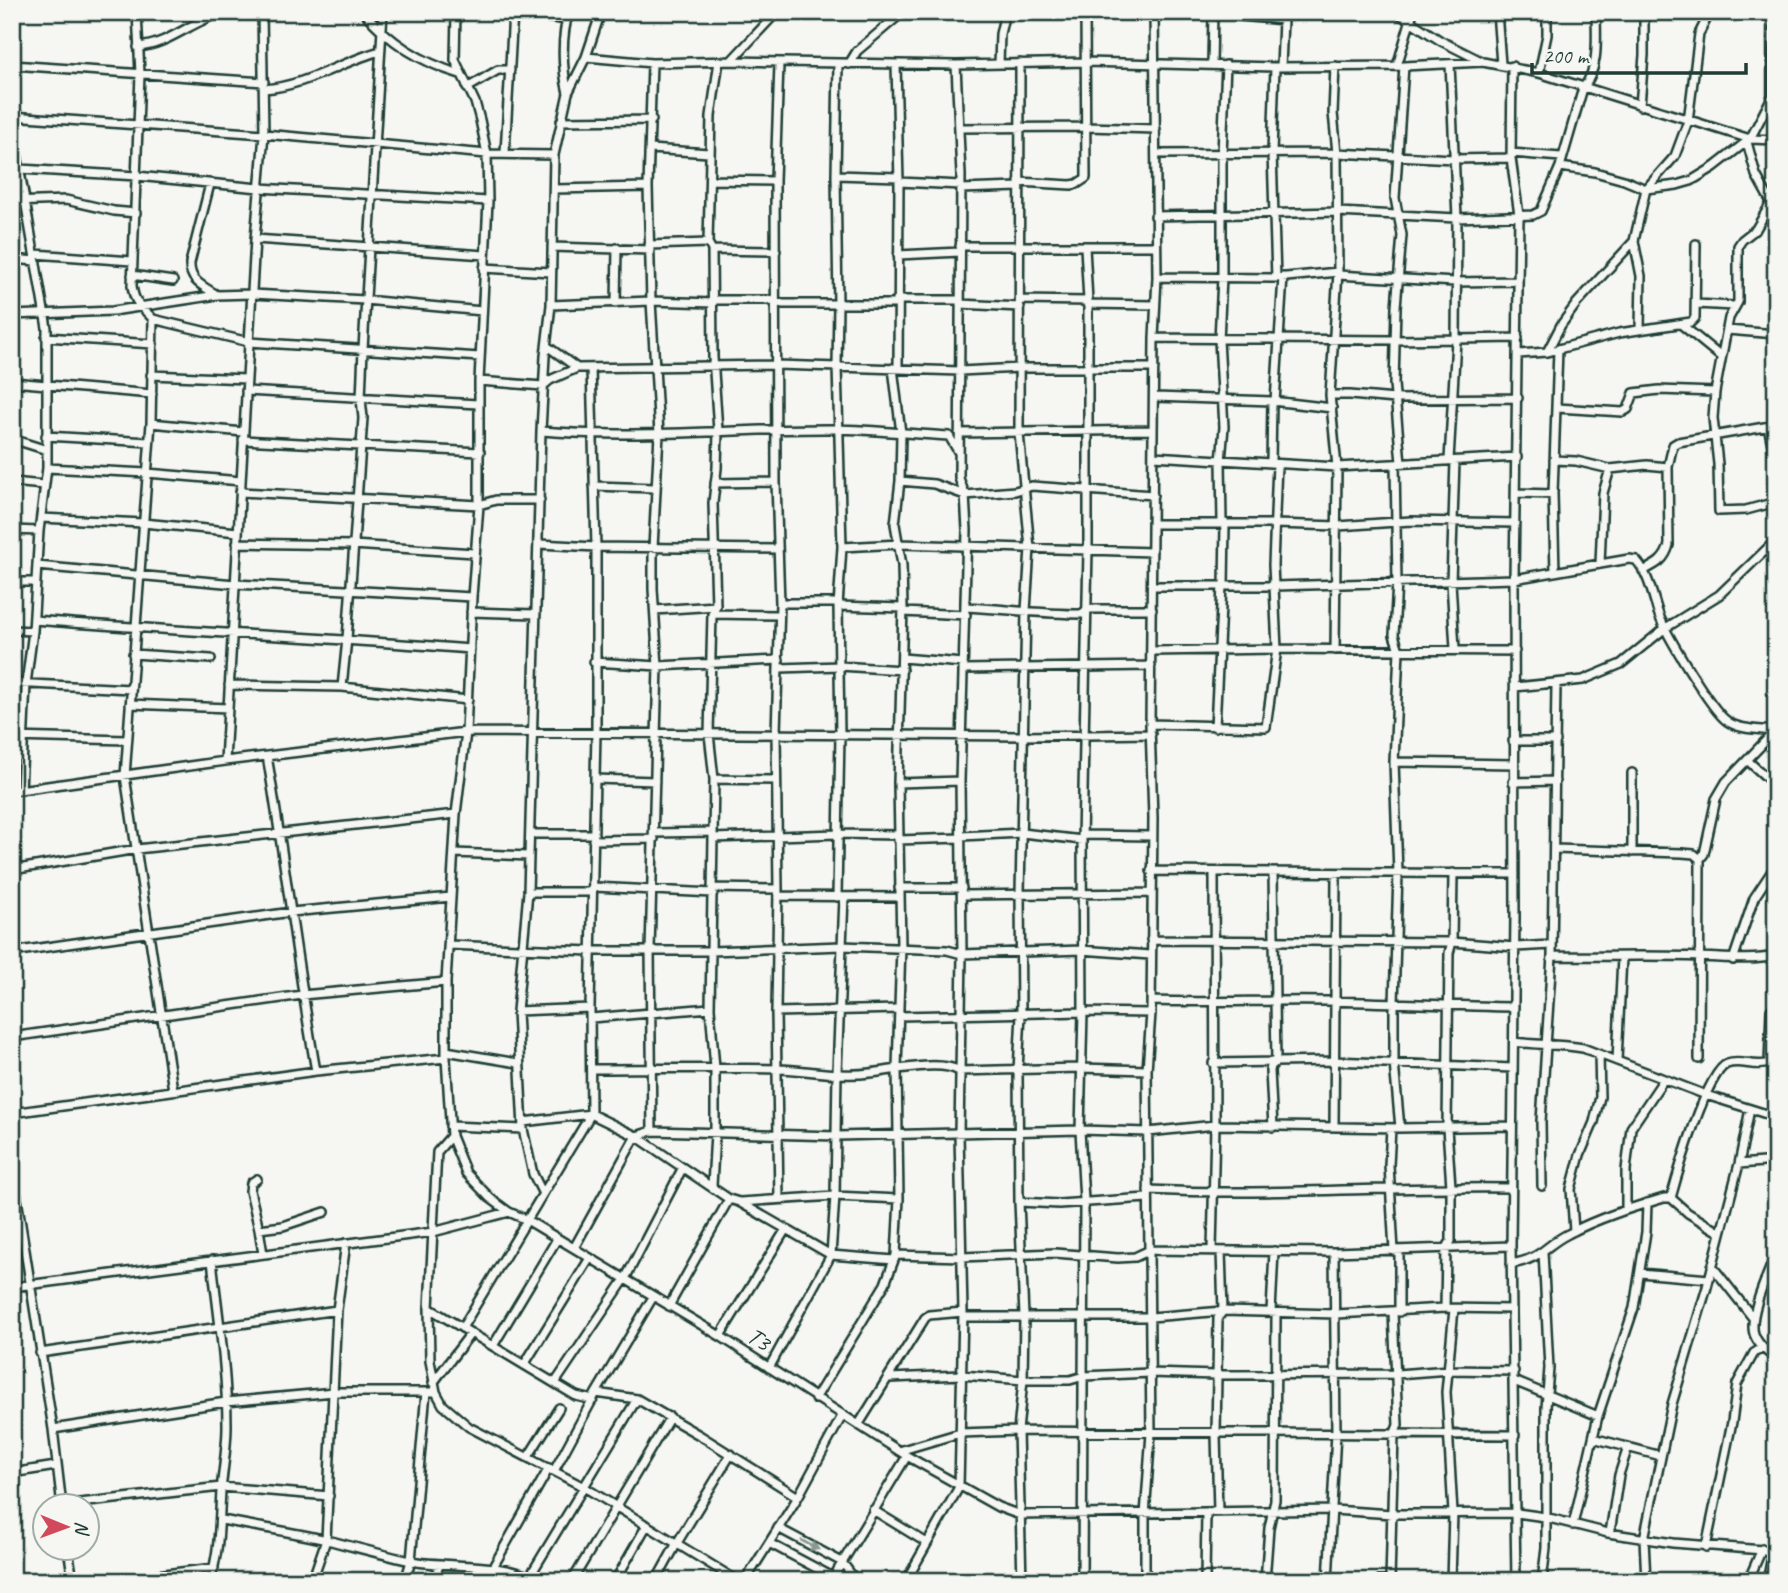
<svg xmlns="http://www.w3.org/2000/svg" width="1788" height="1593" font-family="Caveat,sans-serif">
  <style>
    .lines { fill: none; stroke-linecap: round; stroke-linejoin: round }
    .minor-casing { stroke: #1f3d34; stroke-width: 12 }
    .minor { stroke: #f6f6f2; stroke-width: 7 }
    .oneway { fill: #8a9a93 }
    .labels { text-anchor: middle; stroke-width: 5; stroke-linejoin: round; paint-order: stroke }
    .street-label { font-size: 24px; fill: #1f3d34; stroke: #f6f6f2 }
  </style>
  <rect width="100%" height="100%" fill="#f6f6f2"/>
  <filter id="ink" filterUnits="userSpaceOnUse"><feTurbulence type="fractalNoise" baseFrequency=".0143" numOctaves="2"/><feDisplacementMap in="SourceGraphic" scale="14" xChannelSelector="R" yChannelSelector="G"/><feConvolveMatrix kernelMatrix="1 2 1 2 8 2 1 2 1" color-interpolation-filters="sRGB"/></filter>
  <g filter="url(#ink)">
    <g class="lines">
      <defs>
        <path id="minor" d="M 137,12 L 140,74 L 132,286 C 135,306 141,305 153,319 L 151,423 L 125,776 L 173,1090
          M 364,12 C 389,42 423,63 460,74
          M 456,12 L 455,60 L 475,102 L 480,120 L 487,154 L 488,201 L 479,381 L 479,505 L 472,597 L 466,732 L 456,814 L 446,982 L 446,1058 L 451,1136 L 466,1173 L 490,1198 L 509,1212 L 527,1220 L 720,1336 L 907,1456 L 998,1507 L 1020,1515 L 1333,1510 L 1392,1514 L 1517,1513 L 1545,1517 L 1608,1533 L 1673,1543 L 1776,1551
          M 513,12 L 567,20
          M 1396,12 L 1441,41 L 1483,62
          M 1497,12 L 1501,64
          M 1240,16 L 1283,20 L 1281,67
          M 138,47 C 169,45 194,19 225,12
          M 586,57 L 652,63 L 731,61 L 956,65 L 1086,62 L 1275,67 L 1404,66 L 1483,62 L 1539,73 L 1750,139 L 1776,140
          M 731,61 L 777,12
          M 652,63 L 648,187 L 651,301 L 659,434 L 653,548 L 653,589 L 658,666 L 650,950 L 652,1131
          M 1020,63 L 1019,433 L 1030,548 L 1026,611 L 1020,893 L 1021,1014 L 1018,1071 L 1019,1202 L 1024,1316 L 1023,1380 L 1018,1431 L 1022,1581
          M 779,64 L 775,181 L 776,482 L 780,603 L 776,733 L 778,889 L 776,1012 L 779,1199
          M 849,64 L 857,51 L 903,12
          M 896,64 L 899,182 L 898,368
          M 999,64 L 1000,34 L 1005,12
          M 12,65 L 264,82
          M 1212,65 L 1213,12
          M 1397,66 L 1413,12
          M 1512,66 L 1511,158 L 1519,215 L 1514,579 L 1515,915 L 1511,1246 L 1516,1581
          M 1275,67 L 1272,153 L 1276,278
          M 1539,73 L 1547,35 L 1547,12
          M 467,88 L 498,70 L 510,70
          M 264,89 C 306,86 341,62 380,51
          M 568,93 C 562,69 561,35 569,12
          M 1640,106 L 1644,55 L 1644,12
          M 12,116 L 264,134 L 487,154 L 554,155
          M 561,121 L 652,120
          M 12,125 L 47,328 L 47,468 L 39,531 L 33,631 L 26,684 L 21,790
          M 959,128 L 1087,127 L 1156,129
          M 1747,142 L 1756,175 L 1776,211
          M 650,149 L 709,153
          M 505,153 L 513,12
          M 1511,153 L 1561,157
          M 1156,154 L 1337,153 L 1454,159 L 1511,158
          M 1560,167 L 1595,172 L 1624,180 L 1646,189 L 1677,185 L 1691,181 L 1714,167 L 1750,139 L 1773,95 L 1773,32 L 1776,18
          M 20,169 L 137,176 L 259,188 L 488,201
          M 836,175 L 899,177
          M 710,180 L 775,181
          M 899,182 L 961,185
          M 1019,182 L 1071,185 L 1077,184 L 1086,178 L 1085,12
          M 210,184 L 190,263 C 189,281 203,286 217,295
          M 554,189 L 648,187
          M 961,189 L 1019,187
          M 12,202 L 66,200 L 114,211 L 136,213
          M 1771,203 L 1756,229 L 1742,240 L 1738,246 L 1738,302 L 1729,318 L 1715,392 L 1713,418 L 1718,464 L 1719,511 L 1746,510 L 1776,502
          M 1155,216 L 1338,212 L 1457,218 L 1533,215 L 1541,211 L 1560,167 L 1583,88 C 1600,68 1596,37 1596,12
          M 255,239 L 485,255
          M 1634,241 L 1641,276 L 1640,329
          M 649,245 L 708,243
          M 960,246 L 1155,246
          M 552,247 L 650,250
          M 712,250 L 776,251
          M 35,254 L 132,261
          M 898,255 L 960,252
          M 12,259 L 36,261
          M 484,268 L 551,272
          M 132,275 L 173,281
          M 1338,275 L 1455,282 L 1518,281
          M 1157,277 L 1276,278 L 1338,272
          M 713,300 L 768,300 L 783,304 L 897,304
          M 897,300 L 960,300
          M 1020,300 L 1088,301
          M 616,303 L 617,248
          M 960,304 L 1020,307
          M 1087,304 L 1155,305
          M 1696,304 L 1734,306
          M 551,305 L 651,301 L 713,303
          M 12,315 L 113,311 L 217,295 L 252,294 L 365,300 L 482,311
          M 153,319 L 249,342 L 480,357
          M 1682,325 L 1721,357
          M 1727,330 L 1776,334
          M 46,337 L 153,344
          M 1154,338 L 1395,340 L 1518,338
          M 547,346 L 577,368
          M 1547,352 L 1561,325 L 1577,303 L 1634,241 L 1646,189 L 1675,156 L 1688,121 L 1699,34 L 1710,12
          M 1518,354 L 1547,352 L 1619,333 L 1691,322 L 1695,318 L 1696,244
          M 151,375 L 246,379
          M 479,381 L 543,386 L 550,380 L 577,368 L 777,365 L 960,371 L 1020,368 L 1154,368
          M 12,382 L 152,394
          M 246,391 L 478,404
          M 1330,395 L 1350,395 L 1395,399 L 1518,398
          M 1155,397 L 1272,401 L 1332,408
          M 1275,402 L 1283,277
          M 1557,408 L 1623,412 L 1628,409 L 1634,393 L 1659,390 L 1715,392
          M 151,423 L 243,432
          M 1768,426 L 1776,464
          M 541,431 C 640,439 738,428 836,429 C 874,430 912,434 949,436 L 959,453
          M 959,433 L 1153,430
          M 46,436 L 149,442
          M 12,439 L 47,450
          M 243,440 L 480,452
          M 1153,456 L 1337,467 L 1517,457
          M 1449,460 L 1456,340 L 1457,218 L 1450,64
          M 1554,460 L 1576,461 L 1610,469 L 1647,465 L 1668,467 L 1669,545 C 1665,560 1657,564 1643,571
          M 1271,463 L 1272,401
          M 1401,463 L 1394,384 L 1396,307 L 1402,235 L 1395,198 L 1404,66
          M 1395,464 L 1397,582 L 1394,635 L 1399,650 L 1394,762 L 1398,873 L 1394,1004 L 1394,1063 L 1400,1128
          M 1668,467 L 1673,445 L 1678,442 L 1776,425
          M 47,468 L 147,473 L 241,481
          M 900,481 L 934,484 L 965,495 L 1015,491 L 1032,486 L 1153,495
          M 12,482 L 44,485
          M 715,483 L 776,482
          M 594,486 L 655,488
          M 240,492 L 479,505 L 496,500 L 540,500
          M 1516,493 L 1553,494
          M 41,518 L 143,523 L 238,532
          M 1222,523 L 1221,461 L 1224,427 L 1219,340 L 1222,277 L 1222,153 L 1226,65
          M 1154,524 L 1275,524 L 1338,526 L 1411,521 L 1515,523
          M 12,530 L 39,531
          M 237,543 L 353,545 L 474,553
          M 539,544 L 596,547 L 778,549
          M 842,547 L 900,544 L 1152,552
          M 1600,564 L 1603,493 L 1610,469
          M 37,566 L 235,584 L 472,597
          M 1555,572 L 1553,494 L 1558,349
          M 12,582 L 36,582
          M 1152,586 L 1275,586 L 1514,579 L 1629,559 L 1636,560 C 1649,574 1653,598 1659,615 C 1666,634 1712,711 1727,721 C 1739,730 1759,729 1774,731
          M 1224,586 L 1225,523
          M 780,603 L 839,603
          M 838,606 L 903,608
          M 966,607 C 1005,609 1043,614 1082,614 L 1087,609 L 1152,609
          M 655,610 L 716,606
          M 471,612 L 536,614
          M 903,612 L 966,615
          M 712,614 L 779,615
          M 34,620 C 179,632 325,637 470,649
          M 12,630 L 33,631
          M 1455,649 L 1451,582 L 1455,461
          M 1335,650 L 1337,467 L 1330,395 L 1338,272 L 1337,153 L 1333,113 L 1335,66
          M 1152,651 L 1277,649 L 1515,651
          M 133,654 L 211,659
          M 902,658 L 963,663
          M 594,662 L 658,666 L 779,660
          M 780,668 L 840,666 L 902,670
          M 964,669 L 1151,666
          M 12,683 L 131,689
          M 229,685 L 342,687 L 468,700
          M 342,687 L 347,639 L 363,418 L 361,399 L 363,349 L 383,12
          M 1515,687 L 1583,680 L 1621,664 L 1664,629 L 1719,595 L 1776,540
          M 130,704 L 228,708
          M 1150,724 L 1266,727 L 1277,649 L 1273,565 L 1277,464
          M 1215,727 L 1222,586
          M 12,737 L 127,740
          M 1513,741 L 1556,741
          M 267,756 C 285,860 297,966 316,1071
          M 1747,760 L 1776,786
          M 225,761 L 255,239 L 264,134 L 262,12
          M 1394,762 L 1514,764
          M 1632,773 L 1632,852
          M 595,779 L 655,781
          M 714,779 L 776,780
          M 1513,782 L 1555,781
          M 898,783 L 960,781
          M 12,791 L 225,761 L 466,732 L 1024,736 L 1151,734
          M 655,833 L 713,832
          M 530,834 L 594,834
          M 1083,835 L 1152,836
          M 961,836 L 1022,833 L 1082,840
          M 713,838 L 837,834 L 898,835
          M 593,840 L 654,839
          M 898,840 L 961,838
          M 1554,849 L 1682,853 L 1694,854 L 1700,859 L 1699,1059
          M 454,853 L 528,856
          M 1700,859 L 1704,854 L 1716,799 L 1726,782 L 1775,731
          M 12,870 L 137,849 L 456,814
          M 1151,871 L 1515,874
          M 1273,874 L 1276,1062 L 1271,1066 L 1270,1071 L 1273,1127
          M 713,888 L 778,889
          M 899,888 L 962,888
          M 528,892 L 589,892 L 594,887 L 713,893
          M 962,895 L 1151,893
          M 778,896 L 899,897
          M 837,897 L 840,734 L 838,606 L 842,547 L 837,366 L 838,304 L 836,175 L 838,64
          M 1151,940 L 1452,942 L 1515,947 L 1551,945
          M 449,945 L 591,951 L 711,951 L 842,946 L 947,950 L 962,954 L 1081,950 L 1150,955
          M 12,952 L 291,912 L 451,897
          M 1552,956 C 1601,957 1651,955 1700,957 C 1726,958 1750,961 1776,956
          M 1733,960 L 1754,898 L 1776,865
          M 1151,1001 C 1210,1003 1268,1000 1327,1001 C 1389,1002 1451,1006 1514,1007
          M 517,1011 L 590,1008
          M 776,1012 L 899,1009
          M 899,1016 L 1083,1012 L 1151,1013
          M 591,1018 L 710,1008
          M 12,1037 L 302,995 L 446,982
          M 1514,1042 C 1537,1045 1561,1044 1583,1048 L 1706,1095 L 1776,1117
          M 446,1051 L 518,1063
          M 1617,1061 L 1622,957
          M 1213,1063 L 1333,1061 L 1513,1068
          M 592,1069 C 654,1069 717,1067 779,1069 C 808,1070 841,1077 870,1073 C 891,1071 941,1059 959,1071 L 1080,1068 L 1147,1070
          M 12,1113 L 316,1071 L 446,1058
          M 523,1122 L 591,1114 L 636,1136 L 729,1199 L 739,1202 L 831,1255 L 894,1260
          M 450,1126 L 523,1129
          M 1334,1127 L 1336,874
          M 1391,1128 L 1389,1165 L 1394,1251
          M 451,1136 L 437,1152 L 429,1308 L 430,1361 L 436,1392 L 443,1405 L 469,1427 L 584,1487 L 738,1581
          M 1739,1164 L 1776,1161
          M 12,1167 L 53,1429 L 62,1506
          M 257,1179 L 251,1183 L 250,1191 L 259,1229
          M 712,1186 L 715,1133 L 715,1068 L 710,1008 L 714,779 L 709,734 L 712,614 L 716,606 L 713,503 L 717,468 L 718,431 L 713,357 L 712,250 L 708,243 L 711,116 L 719,61
          M 1542,1186 L 1541,1121 L 1552,956 L 1556,684
          M 1148,1190 C 1269,1196 1390,1186 1511,1188
          M 542,1192 L 533,1174 L 523,1129 L 517,1011 L 528,892 L 541,431 L 545,356 L 551,305 L 554,155 L 568,93 L 586,57 L 601,12
          M 1671,1198 C 1677,1176 1707,1071 1727,1064 C 1740,1059 1756,1068 1769,1063 L 1771,1010 L 1776,1006
          M 740,1202 L 835,1196 L 899,1199
          M 1019,1202 L 1059,1204 L 1147,1198
          M 1626,1209 L 1626,1170 L 1631,1128 L 1664,1079
          M 1574,1231 L 1571,1189 L 1580,1155 L 1594,1122 L 1600,1097 L 1599,1054
          M 574,1248 L 636,1136 L 652,1131 L 837,1136 L 1080,1130 L 1148,1132 L 1215,1125 L 1400,1128 L 1512,1126
          M 1212,1250 L 1215,1125 L 1214,872
          M 1776,1253 C 1769,1272 1748,1315 1754,1334 C 1758,1345 1767,1352 1776,1359
          M 263,1254 L 259,1229 L 283,1226 L 325,1212
          M 896,1255 L 962,1257 L 1055,1253 L 1118,1258 L 1135,1257 L 1150,1250 L 1334,1252 L 1511,1246
          M 1511,1264 C 1542,1259 1544,1246 1568,1234 C 1598,1218 1631,1208 1664,1198 L 1671,1198 L 1688,1213 L 1721,1233
          M 1712,1266 L 1753,1318
          M 1640,1273 L 1709,1279
          M 12,1287 L 433,1232 L 509,1212
          M 669,1306 L 729,1199
          M 429,1308 L 576,1396 L 593,1400
          M 1445,1308 L 1446,1249 L 1451,1241 L 1451,1187 L 1447,1128 L 1449,953 L 1452,942 L 1453,873
          M 1271,1312 L 1274,1251
          M 1399,1312 L 1399,1251
          M 963,1317 L 1151,1317 L 1223,1311 L 1336,1314 L 1445,1308 L 1512,1309
          M 462,1328 L 591,1114 L 590,1008 L 596,732 L 596,547 L 591,368
          M 720,1336 L 786,1229
          M 493,1346 L 557,1239
          M 40,1353 L 337,1310
          M 524,1365 L 590,1258
          M 769,1368 L 831,1255 L 835,1196 L 837,1072 L 844,897
          M 889,1378 L 962,1375 L 1023,1380 L 1070,1380 L 1084,1376 L 1150,1373 L 1216,1375 L 1397,1374 L 1449,1370 L 1514,1371
          M 1514,1381 L 1598,1416
          M 433,1383 L 471,1333
          M 555,1383 L 625,1279 L 682,1169
          M 596,1393 L 637,1399 L 701,1436 L 798,1497
          M 815,1399 L 885,1284 L 896,1255 L 899,1199 L 897,1068 L 901,947 L 898,783 L 903,608 L 902,565 L 895,524 L 900,481 L 901,433 L 893,368
          M 859,1424 L 925,1318 L 929,1315 L 963,1312
          M 53,1429 L 226,1402 L 334,1392 L 436,1392
          M 1593,1438 L 1661,1456
          M 899,1451 L 960,1433 L 1018,1431 L 1515,1435
          M 528,1457 L 559,1408
          M 554,1471 L 596,1393 L 653,1297
          M 12,1473 L 56,1466
          M 62,1505 L 221,1487 L 329,1496
          M 873,1510 L 927,1543
          M 1218,1512 L 1216,1434 L 1218,1318 L 1223,1311 L 1221,1251
          M 222,1520 C 257,1527 292,1532 327,1540 C 355,1547 383,1555 411,1561 C 449,1568 505,1561 538,1581
          M 1573,1525 L 1598,1416 L 1634,1308 L 1646,1232 L 1647,1203
          M 778,1528 L 842,1562 L 856,1581
          M 1610,1533 L 1619,1475 L 1628,1447
          M 769,1543 L 833,1577 L 853,1578
          M 1706,1547 L 1732,1422 L 1737,1384 L 1754,1353 L 1762,1348
          M 68,1548 L 73,1581
          M 493,1567 L 549,1468
          M 530,1576 L 637,1399
          M 107,1581 L 214,1568
          M 210,1581 C 220,1549 219,1523 221,1491 C 223,1469 227,1448 227,1426 C 227,1370 218,1315 212,1260
          M 312,1581 L 326,1540 L 337,1310 L 346,1243
          M 405,1581 L 411,1561 L 426,1392
          M 435,1581 L 439,1564
          M 572,1581 L 670,1417
          M 615,1581 L 647,1525
          M 656,1581 L 677,1543 L 731,1454
          M 745,1581 L 798,1497 L 842,1416
          M 831,1581 L 907,1456
          M 906,1581 L 959,1487 L 963,1312 L 959,1134 L 962,954 L 960,781 L 967,530 L 965,495 L 959,478 L 961,175 L 956,65
          M 1082,1581 L 1084,1201 L 1080,1130 L 1083,1012 L 1082,840 L 1088,549 L 1088,301 L 1085,247
          M 1145,1581 L 1145,1515 L 1151,1433 L 1147,1070 L 1151,1013 L 1153,818 L 1150,724 L 1154,338 L 1157,277 L 1154,12
          M 1205,1581 L 1206,1512
          M 1265,1581 L 1269,1528 L 1275,1500 L 1276,1313
          M 1328,1581 L 1336,1433 L 1334,1252
          M 1378,1581 L 1390,1581
          M 1390,1581 L 1394,1435 L 1398,1425 L 1393,1312
          M 1451,1581 L 1453,1513 L 1446,1392 L 1454,1309
          M 1473,1581 L 1516,1580
          M 1542,1581 L 1546,1548 L 1546,1408 L 1549,1368 L 1543,1252
          M 1646,1581 L 1644,1539 L 1672,1404 L 1707,1287 L 1739,1164 L 1750,1109
          M 1748,1581 L 1762,1549
          M 1767,1581 L 1776,1538"/>
      </defs>
      <use href="#minor" class="minor-casing"/>
      <use href="#minor" class="minor"/>
    </g>
    <defs><path id="oneway-solid" d="M-6-.8H1V-3.2L6.5 0L1 3.2V.8H-6Z" transform="scale(1.75)"/></defs>
    <use class="oneway" href="#oneway-solid" transform="translate(810 1545) rotate(28)"/>
  </g>
  <g class="labels">
    <g class="street-label">
      <text transform="translate(759 1339) rotate(33)" y="8">T3</text>
    </g>
  </g>
  <rect width="1788" height="1593" fill="none" stroke="#f6f6f2" stroke-width="42"/>
  <rect x="21" y="21" width="1746" height="1551" fill="none" stroke="#1f3d34" stroke-width="2.5" filter="url(#ink)"/>
  <g transform="translate(66 1527) rotate(91)"><circle r="33" fill="#f6f6f2" stroke="#a0aca6" stroke-width="2"/>
  <path d="M0-5L12 26L0 18L-12 26Z" fill="#d1495b"/>
  <text y="-10" font-size="19" font-weight="bold" text-anchor="middle" fill="#1f3d34">N</text>
  </g>
  <path d="M1532 63v10h214v-10" fill="none" stroke="#1f3d34" stroke-width="3.5"/>
  <text x="1543" y="63" font-size="21" fill="#1f3d34" stroke="#f6f6f2" stroke-width="5" paint-order="stroke">200 m</text>
</svg>
